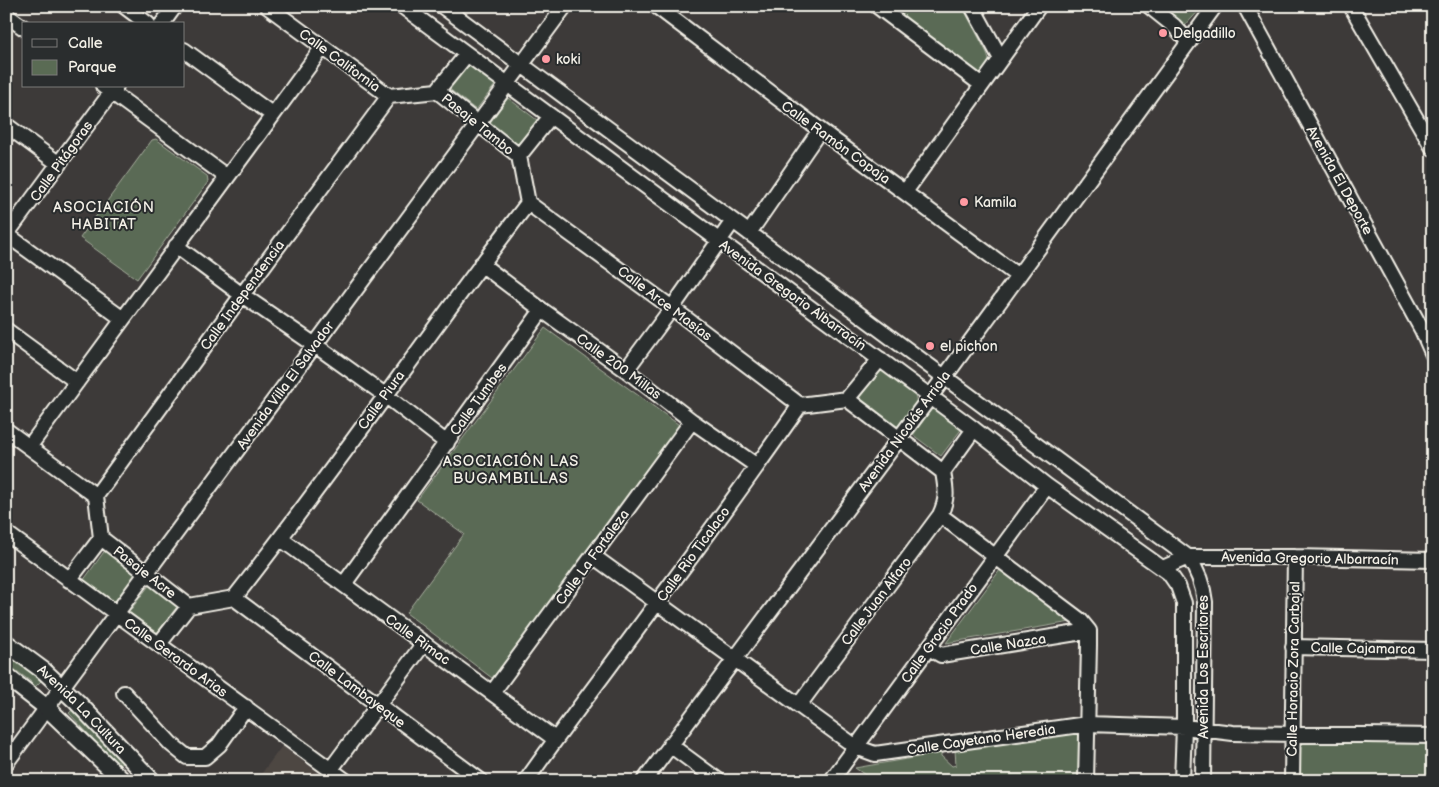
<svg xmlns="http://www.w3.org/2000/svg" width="1439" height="787" font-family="'Balsamiq Sans',sans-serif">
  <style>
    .built { fill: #4d4643 }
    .green { fill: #5a6b54; stroke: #a7ae9e }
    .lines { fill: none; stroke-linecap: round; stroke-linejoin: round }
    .minor-casing { stroke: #f4f1e8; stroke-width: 18 }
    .major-casing { stroke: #f4f1e8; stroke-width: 20 }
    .minor { stroke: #2a2d2e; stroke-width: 14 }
    .major { stroke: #2a2d2e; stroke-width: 16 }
    .poi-dot { fill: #ff9aa2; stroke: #2a2d2e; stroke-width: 2 }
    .labels { text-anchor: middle; stroke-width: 4; stroke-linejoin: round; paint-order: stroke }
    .poi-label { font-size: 14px; fill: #f4f1e8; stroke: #2a2d2e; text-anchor: start }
    .street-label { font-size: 14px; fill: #f4f1e8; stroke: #2a2d2e }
    .neighbourhood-label { font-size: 15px; letter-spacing: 1px; fill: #f4f1e8; stroke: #2a2d2e }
  </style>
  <rect width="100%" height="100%" fill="#3d3a39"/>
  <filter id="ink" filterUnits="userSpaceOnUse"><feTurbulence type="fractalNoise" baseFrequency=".02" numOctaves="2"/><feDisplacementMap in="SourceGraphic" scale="10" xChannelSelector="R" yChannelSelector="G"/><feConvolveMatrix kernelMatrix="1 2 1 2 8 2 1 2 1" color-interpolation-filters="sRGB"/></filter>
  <g filter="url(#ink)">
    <path class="built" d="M 282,746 L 329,781 L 256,781 Z"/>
    <path class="green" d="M 887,6 L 962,6 L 987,53 L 990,64 L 987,72 L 978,74 Z
      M 1157,6 L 1203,6 L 1182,29 Z
      M 467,63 L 495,85 L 476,110 L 448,88 Z
      M 508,98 L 537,120 L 518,145 L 489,124 Z
      M 156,139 L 207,176 L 208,182 L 137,279 L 80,238 L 152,140 Z
      M 545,328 L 682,427 L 553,601 L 492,678 L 406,613 L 464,534 L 417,500 Z
      M 882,368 L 914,392 L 917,403 L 895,431 L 856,402 Z
      M 934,406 L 963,427 L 941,456 L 913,435 Z
      M 106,549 L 138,571 L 113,604 L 83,581 Z
      M 1000,570 L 1071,622 L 946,643 Z
      M 151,583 L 179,604 L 157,633 L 129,612 Z
      M 6,649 L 44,678 L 35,687 L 30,681 L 6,663 Z
      M 76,707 L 126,760 L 118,766 L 69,713 Z
      M 1074,730 L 1080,733 L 1080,781 L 874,781 L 855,768 L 941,753 L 941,756 L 952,766 L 956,765 L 955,750 Z
      M 1301,736 L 1433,739 L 1433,781 L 1299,781 Z"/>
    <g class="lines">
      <defs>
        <path id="minor" d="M 124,6 L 148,24
          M 267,6 L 389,96
          M 402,6 L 974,429 L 1047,486 L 1169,573 L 1178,586 L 1184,603 L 1184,727 L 1182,781
          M 442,6 L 1188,557 C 1198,571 1203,584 1205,602 L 1203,781
          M 656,6 L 820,130 L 1018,276
          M 877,6 L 982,85
          M 972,6 L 1001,59
          M 1149,6 L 1174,26 L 1189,42
          M 1245,6 L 1422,330 L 1433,355
          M 1351,6 L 1433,148
          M 6,15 L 24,28
          M 162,24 L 175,6
          M 184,50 L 273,115
          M 103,86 L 227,177
          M 437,91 L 519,156
          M 389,96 L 437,91 L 467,54
          M 6,125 L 59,164
          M 905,192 L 1039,6
          M 528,203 L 672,308 L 800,405
          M 528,203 L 519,156 L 551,116
          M 749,233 L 820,130
          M 6,234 L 123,319
          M 6,235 L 116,86
          M 176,246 L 242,295 L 315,345 L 385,395 L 447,443
          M 481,264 L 542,310 L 626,370 L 692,421 L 757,466
          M 6,330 L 77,382
          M 626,370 L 672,308 L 733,221
          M 6,430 L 96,496
          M 29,447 L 323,47
          M 943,472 L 974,429
          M 96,496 L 242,295 L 389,96
          M 96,496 L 101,538
          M 940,515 L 1080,620 L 1089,631 L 1089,645 L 1086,781
          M 6,533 L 346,781
          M 101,538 L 189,606
          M 281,539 L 555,739
          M 593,556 L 856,747 L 875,754 L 1087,724 L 1184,727 L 1233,733 L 1433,736
          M 1163,568 L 1188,557 L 1295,557 L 1433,560
          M 69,580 L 101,538
          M 344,584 L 542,310
          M 234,598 C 336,469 428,333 528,203
          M 234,598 L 481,781
          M 159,644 L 189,606 L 234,598
          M 1293,647 L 1433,650
          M 929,648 L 941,655 L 1089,631
          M 124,693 L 171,744 L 187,757 L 205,757 L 219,745 L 246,707
          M 492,693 L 692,421
          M 799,705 L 940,515 C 948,498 946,490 943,472 L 847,399
          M 670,745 L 719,781
          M 6,763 L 565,6
          M 331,769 L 424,643
          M 526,781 C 568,721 613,663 656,604 C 705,539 753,472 800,405 L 847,399 L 880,359
          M 644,781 L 930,397 L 1215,6
          M 831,781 L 1047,486
          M 1292,781 L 1295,557"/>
        <g id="major">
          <path id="s1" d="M 6,643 L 44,671 L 77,702 L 152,781"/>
          <path d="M 6,676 L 47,708 L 123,781"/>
        </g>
      </defs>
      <use href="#minor" class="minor-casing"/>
      <use href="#major" class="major-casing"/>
      <use href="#minor" class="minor"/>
      <use href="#major" class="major"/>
    </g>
  </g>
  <g class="poi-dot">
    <circle cx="1163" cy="33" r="5"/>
    <circle cx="546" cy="59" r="5"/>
    <circle cx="964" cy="202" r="5"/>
    <circle cx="930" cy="346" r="5"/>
  </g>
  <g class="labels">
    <g class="poi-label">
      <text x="1173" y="38">Delgadillo</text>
      <text x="556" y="64">koki</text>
      <text x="974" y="207">Kamila</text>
      <text x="940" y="351">el pichon</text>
    </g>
    <g class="street-label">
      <text transform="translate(340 60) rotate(36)" y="5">Calle California</text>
      <text transform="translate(478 124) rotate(39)" y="5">Pasaje Tambo</text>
      <text transform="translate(836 142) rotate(36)" y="5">Calle Ramón Copaja</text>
      <text transform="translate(61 161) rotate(-54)" y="5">Calle Pitágoras</text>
      <text transform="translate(1340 180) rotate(61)" y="5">Avenida El Deporte</text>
      <text transform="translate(242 295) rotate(-54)" y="5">Calle Independencia</text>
      <text transform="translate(793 295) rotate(36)" y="5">Avenida Gregorio Albarracín</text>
      <text transform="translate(665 303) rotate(37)" y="5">Calle Arce Masías</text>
      <text transform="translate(619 366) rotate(36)" y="5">Calle 200 Millas</text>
      <text transform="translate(285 385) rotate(-54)" y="5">Avenida Villa El Salvador</text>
      <text transform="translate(478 399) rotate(-54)" y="5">Calle Tumbes</text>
      <text transform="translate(381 400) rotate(-54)" y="5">Calle Piura</text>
      <text transform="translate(904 431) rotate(-54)" y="5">Avenida Nicolás Arriola</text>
      <text transform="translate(693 554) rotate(-54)" y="5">Calle Rio Ticalaco</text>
      <text transform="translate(592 557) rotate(-54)" y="5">Calle La Fortaleza</text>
      <text transform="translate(1310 558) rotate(1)" y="5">Avenida Gregorio Albarracín</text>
      <text transform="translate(145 572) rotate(38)" y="5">Pasaje Acre</text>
      <text transform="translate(876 601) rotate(-53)" y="5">Calle Juan Alfaro</text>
      <text transform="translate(939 633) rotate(-54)" y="5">Calle Grocio Prado</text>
      <text transform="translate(418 639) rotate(36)" y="5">Calle Rimac</text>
      <text transform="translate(1008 644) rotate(-9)" y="5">Calle Nazca</text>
      <text transform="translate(1363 648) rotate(1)" y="5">Calle Cajamarca</text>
      <text transform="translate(176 657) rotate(36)" y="5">Calle Gerardo Arias</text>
      <text transform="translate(1203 667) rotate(-90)" y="5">Avenida Los Escritores</text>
      <text transform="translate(1293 669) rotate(-89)" y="5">Calle Horacio Zora Carbajal</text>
      <text transform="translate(357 689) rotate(37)" y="5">Calle Lambayeque</text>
      <text dy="5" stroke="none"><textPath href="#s1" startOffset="101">Avenida La Cultura</textPath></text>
      <text transform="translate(981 739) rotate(-8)" y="5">Calle Cayetano Heredia</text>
    </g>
    <g class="neighbourhood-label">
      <text x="104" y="212">ASOCIACIÓN<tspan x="104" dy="17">HABITAT</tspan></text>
      <text x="511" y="466">ASOCIACIÓN LAS<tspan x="511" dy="17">BUGAMBILLAS</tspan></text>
    </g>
  </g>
  <rect width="1439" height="787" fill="none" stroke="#2a2d2e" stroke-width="25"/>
  <rect x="12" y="12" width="1414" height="762" fill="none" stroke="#f4f1e8" stroke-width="2" filter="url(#ink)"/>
  <rect x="22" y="22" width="162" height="65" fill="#2a2d2e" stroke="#7b7b78"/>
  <rect x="32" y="39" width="25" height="8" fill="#2a2d2e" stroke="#7b7b78"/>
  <text x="68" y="48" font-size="15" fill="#f4f1e8">Calle</text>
  <rect x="32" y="60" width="25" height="15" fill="#5a6b54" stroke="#7b7b78"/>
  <text x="68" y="72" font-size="15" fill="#f4f1e8">Parque</text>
</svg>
